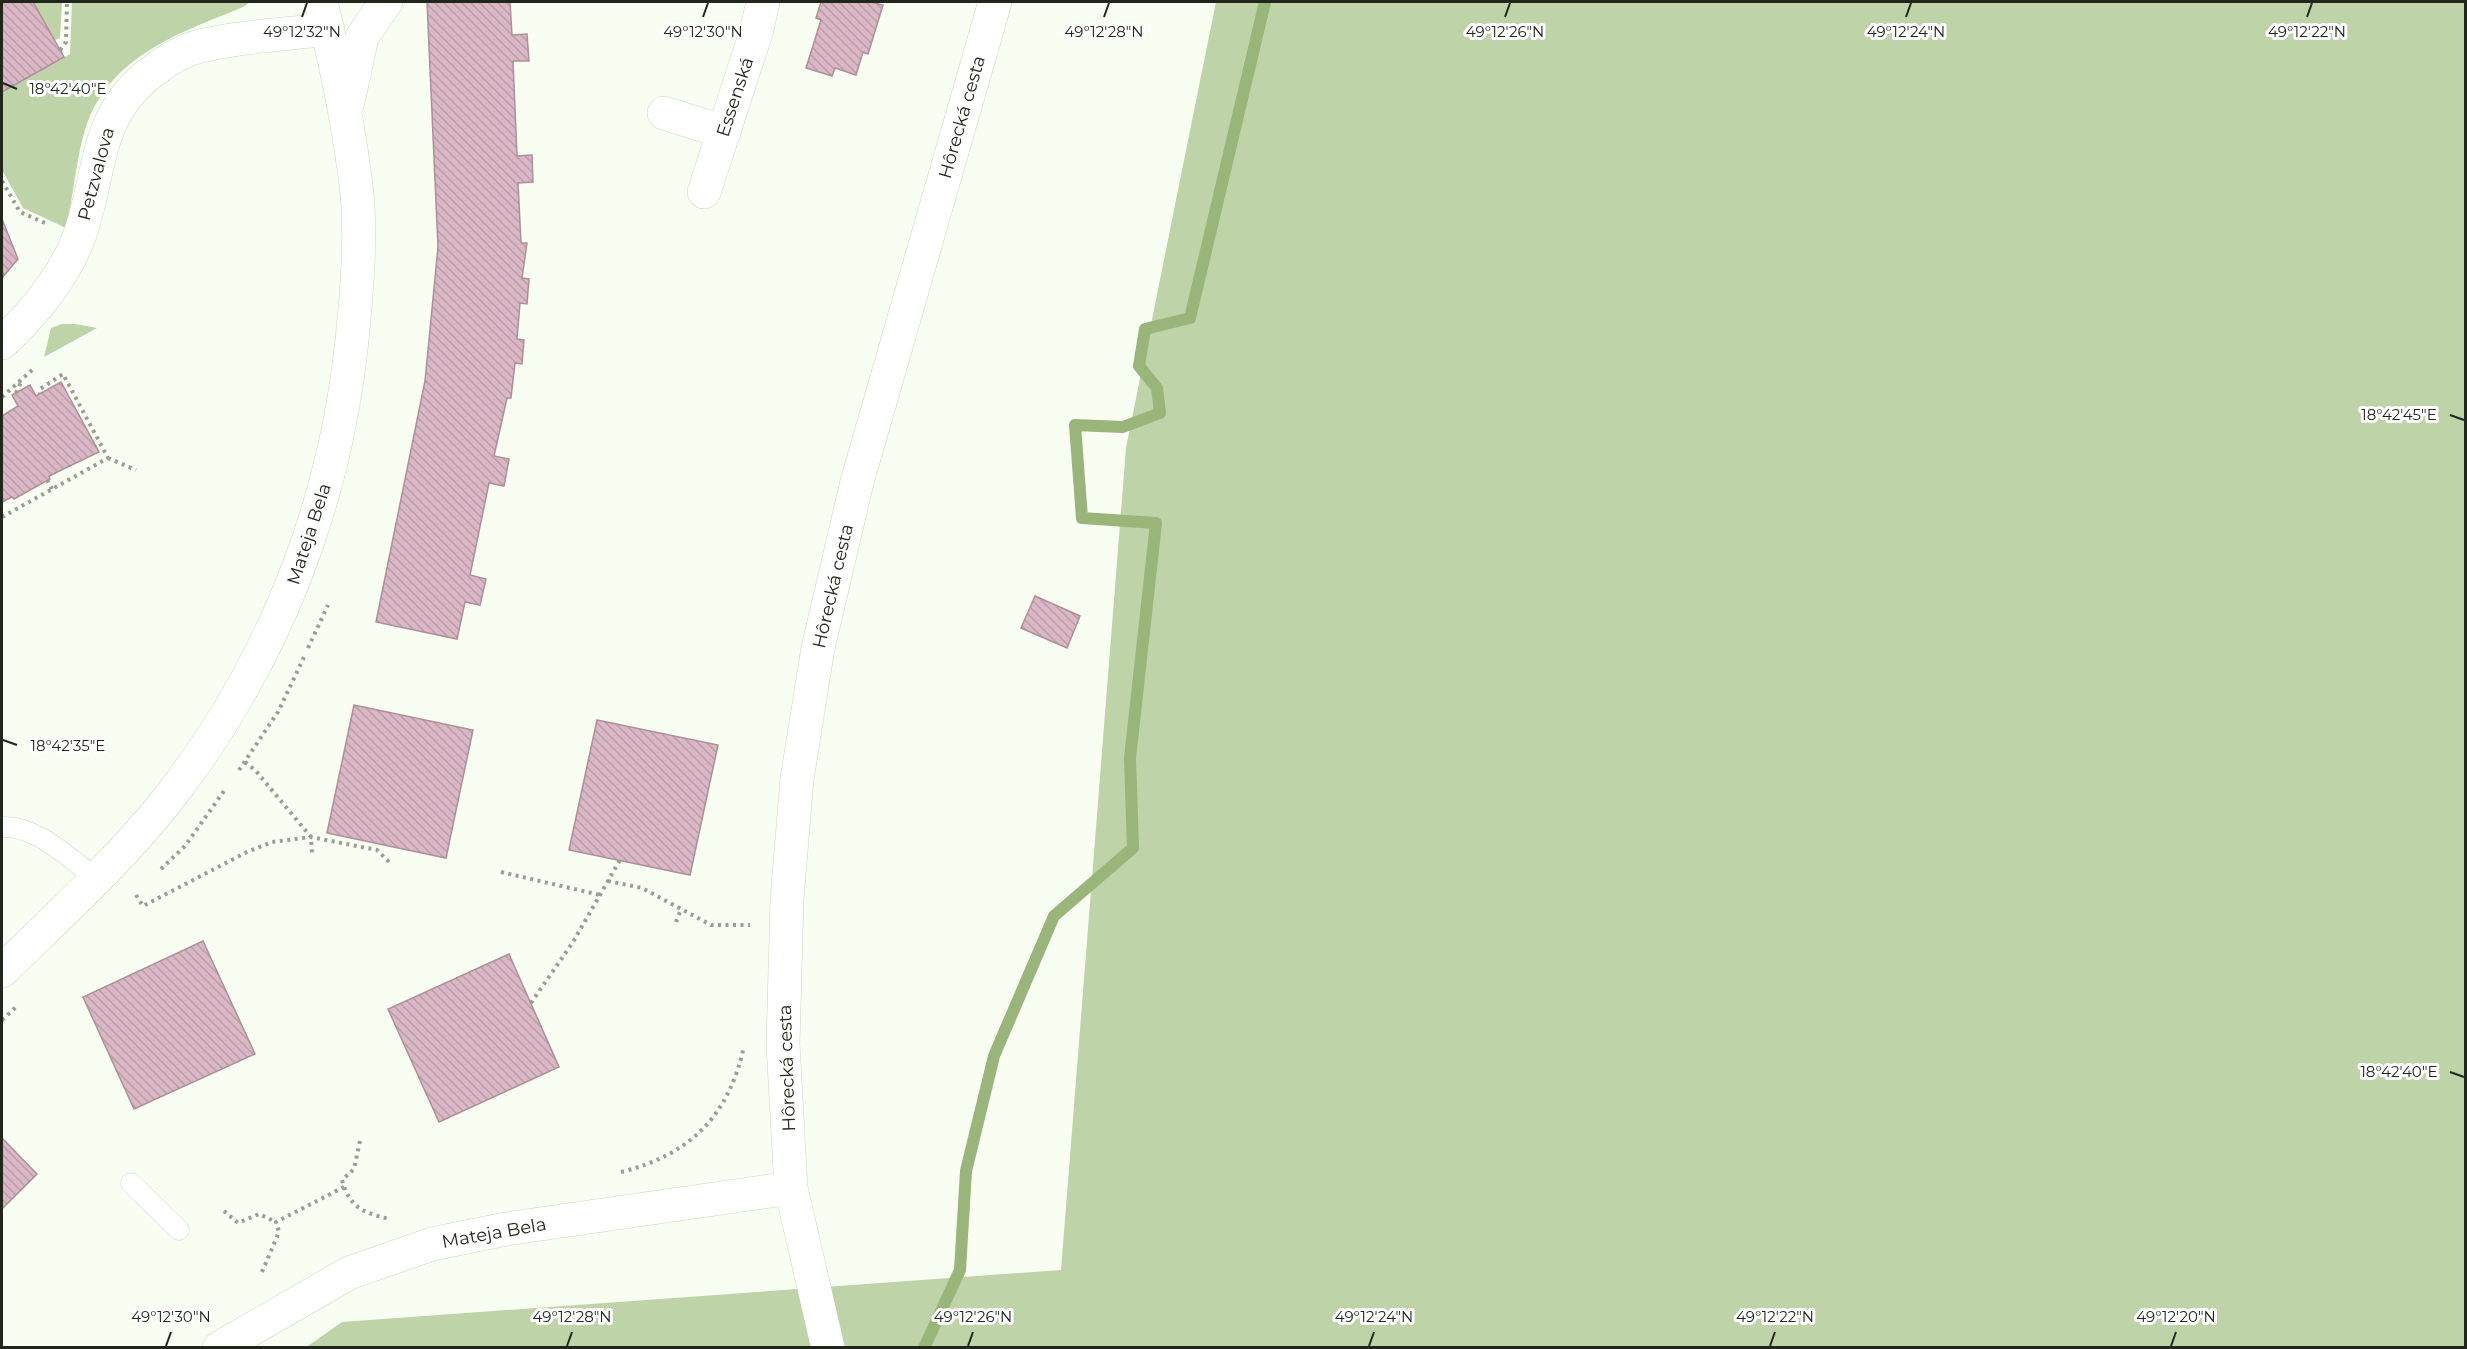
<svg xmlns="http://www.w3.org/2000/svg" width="2467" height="1349" font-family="Montserrat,sans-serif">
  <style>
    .grass { fill: #bed3a8 }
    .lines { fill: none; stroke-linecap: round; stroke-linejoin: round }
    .stream { stroke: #9ab57a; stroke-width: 12 }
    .building { fill: url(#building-back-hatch); stroke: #af8e9b; stroke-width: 1.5 }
    .service-casing { stroke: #cad8bb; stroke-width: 21 }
    .minor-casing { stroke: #cad8bb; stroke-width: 34 }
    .tertiary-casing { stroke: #cad8bb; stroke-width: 34 }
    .path { stroke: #999f93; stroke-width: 4; stroke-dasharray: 3 4.5; stroke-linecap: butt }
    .service { stroke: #fff; stroke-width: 20 }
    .minor { stroke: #fff; stroke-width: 33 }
    .tertiary { stroke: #fff; stroke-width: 33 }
    .ticks { fill: none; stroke: #20261b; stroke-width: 2 }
    .labels { text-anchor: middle; stroke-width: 6; stroke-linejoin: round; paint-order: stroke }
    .street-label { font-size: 18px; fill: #20261b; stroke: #fff }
    .ticks-label { font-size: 15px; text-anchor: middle; fill: #20261b; stroke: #fff; stroke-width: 6; stroke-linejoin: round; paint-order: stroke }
  </style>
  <defs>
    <pattern id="building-back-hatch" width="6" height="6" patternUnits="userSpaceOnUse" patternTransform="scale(1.5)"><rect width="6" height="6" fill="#d9b7c4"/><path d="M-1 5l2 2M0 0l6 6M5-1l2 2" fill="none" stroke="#ba9da8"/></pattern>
  </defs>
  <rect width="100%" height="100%" fill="#f8fef2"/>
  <path class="grass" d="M 33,2 L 62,2 L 60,38 L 55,40 Z
    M 72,2 L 250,2 L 243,7 C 183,32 119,52 90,116 C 77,146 74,195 66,228 L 23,208 L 2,170 L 2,92 L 70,54 Z
    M 1216,2 L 2465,2 L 2465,1347 L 305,1348 L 342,1322 L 1061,1270 L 1126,448 Z
    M 62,324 L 75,324 L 97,328 L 44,357 L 51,328 Z"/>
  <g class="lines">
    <path class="stream" d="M 924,1348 L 960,1270 L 966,1171 L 994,1056 L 1054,916 L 1133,848 L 1130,758 L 1156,523 L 1082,518 L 1075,425 L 1123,427 L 1160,413 L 1157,388 L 1139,366 L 1145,329 L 1190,318 L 1265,2"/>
  </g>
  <path class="building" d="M 2,2 L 33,2 L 64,57 L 2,92 Z
    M 427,2 L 510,2 L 512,35 L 527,34 L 529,61 L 513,61 L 517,156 L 532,155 L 533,182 L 518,183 L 521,243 L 527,243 L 522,278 L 529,279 L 527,304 L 520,303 L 517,339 L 524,340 L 522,364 L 515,363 L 511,398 L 507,398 L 494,456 L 509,459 L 504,486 L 489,483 L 470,575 L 486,579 L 480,605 L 465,602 L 457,639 L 376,622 L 425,381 L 438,247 Z
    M 821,2 L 871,2 L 883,5 L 868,54 L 863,52 L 856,75 L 835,68 L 832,76 L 806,68 L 821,20 L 816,18 Z
    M 2,219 L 18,259 L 2,278 Z
    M 61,382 L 99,452 L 49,476 L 50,479 L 14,499 L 12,497 L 2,502 L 2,416 L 18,406 L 12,395 L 30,385 L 36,396 Z
    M 1035,596 L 1080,616 L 1067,648 L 1021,628 Z
    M 354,705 L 473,730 L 446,858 L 327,833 Z
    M 597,720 L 718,745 L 690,875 L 569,850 Z
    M 203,941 L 255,1054 L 134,1109 L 83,997 Z
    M 509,954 L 559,1067 L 439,1122 L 388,1009 Z
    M 2,1138 L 37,1174 L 2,1209 Z"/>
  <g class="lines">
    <defs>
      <path id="service" d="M 2,827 C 37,825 70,859 97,879
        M 131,1183 L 179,1230"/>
      <path id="minor" d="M 348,102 L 362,37 L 386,2
        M 664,113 L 724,132
        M 704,192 L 756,33 L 763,2
        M 2,343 C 33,314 64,277 79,237 C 102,173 93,115 153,71 C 166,61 181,51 197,47 C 239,36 285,35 328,29
        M 2,971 C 57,917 116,864 165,803 C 276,662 339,498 354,319 C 358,278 361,235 357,194 C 350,130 336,64 321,2
        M 219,1348 L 349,1273 L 432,1244 L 506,1229 L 791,1188"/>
      <path id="tertiary" d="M 828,1348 L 791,1188 L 783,1044 L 787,899 L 797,779 L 818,648 L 857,482 L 995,2"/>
    </defs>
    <use href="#service" class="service-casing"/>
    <use href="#minor" class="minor-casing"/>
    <use href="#tertiary" class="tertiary-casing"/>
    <path class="path" d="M 60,50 L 66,42 L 67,2
      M 2,181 L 20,212 L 45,223
      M 16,393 L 21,382
      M 2,397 L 32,370
      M 108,458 L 136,470
      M 47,480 L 52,489
      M 2,517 L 108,458 L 63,374 L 40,389 L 40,394
      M 308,648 L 328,605
      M 245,762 L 256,771 L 311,837 L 312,854
      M 239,770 L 278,712 L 305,655
      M 161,869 L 185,846 L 224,791
      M 501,872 L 600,895
      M 608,881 L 642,888 L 711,925 L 750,925
      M 136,895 L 143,906 L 247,852 L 272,842 L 311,837 L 377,850 L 391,864
      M 676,922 L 681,909
      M 531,1003 L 573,942 L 620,860
      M 2,1020 L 16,1007
      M 360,1141 L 354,1169 L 342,1180 C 350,1208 362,1212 389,1219
      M 621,1172 C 690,1155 729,1116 744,1046
      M 224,1211 L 238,1223 L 259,1214 L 276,1222
      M 262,1272 L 279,1232 L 276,1222 L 344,1187"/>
    <use href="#service" class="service"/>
    <use href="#minor" class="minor"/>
    <use href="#tertiary" class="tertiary"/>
  </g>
  <path class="ticks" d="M 302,17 L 307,3M 703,17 L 708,3M 1104,17 L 1109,3M 1505,17 L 1510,3M 1906,17 L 1911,3M 2307,17 L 2312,3M 3,83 L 17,89M 2450,415 L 2464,420M 3,740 L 17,745M 2450,1072 L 2464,1077M 166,1346 L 171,1332M 567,1346 L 572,1332M 968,1346 L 973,1332M 1369,1346 L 1374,1332M 1770,1346 L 1775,1332M 2171,1346 L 2176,1332"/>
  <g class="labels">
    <g class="street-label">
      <text transform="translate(735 97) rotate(-72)" y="6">Essenská</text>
      <text transform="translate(962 117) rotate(-74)" y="6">Hôrecká cesta</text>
      <text transform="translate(96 174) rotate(-75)" y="6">Petzvalova</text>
      <text transform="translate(309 534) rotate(-72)" y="6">Mateja Bela</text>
      <text transform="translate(833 586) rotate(-77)" y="6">Hôrecká cesta</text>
      <text transform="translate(787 1068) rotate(-92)" y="6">Hôrecká cesta</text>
      <text transform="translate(494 1233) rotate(-10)" y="6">Mateja Bela</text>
    </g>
  </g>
  <g class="ticks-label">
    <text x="703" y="37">49°12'30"N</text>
    <text x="1505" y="37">49°12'26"N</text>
    <text x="302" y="37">49°12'32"N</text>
    <text x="1104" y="37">49°12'28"N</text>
    <text x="1906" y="37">49°12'24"N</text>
    <text x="2307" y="37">49°12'22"N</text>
    <text x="68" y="94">18°42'40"E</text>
    <text x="2399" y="420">18°42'45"E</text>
    <text x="68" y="751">18°42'35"E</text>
    <text x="2399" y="1077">18°42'40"E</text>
    <text x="171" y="1322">49°12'30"N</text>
    <text x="572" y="1322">49°12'28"N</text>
    <text x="973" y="1322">49°12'26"N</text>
    <text x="1374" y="1322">49°12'24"N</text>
    <text x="1775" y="1322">49°12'22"N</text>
    <text x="2176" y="1322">49°12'20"N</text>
  </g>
  <rect width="2467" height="1349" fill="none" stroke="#20261b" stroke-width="6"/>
</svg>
